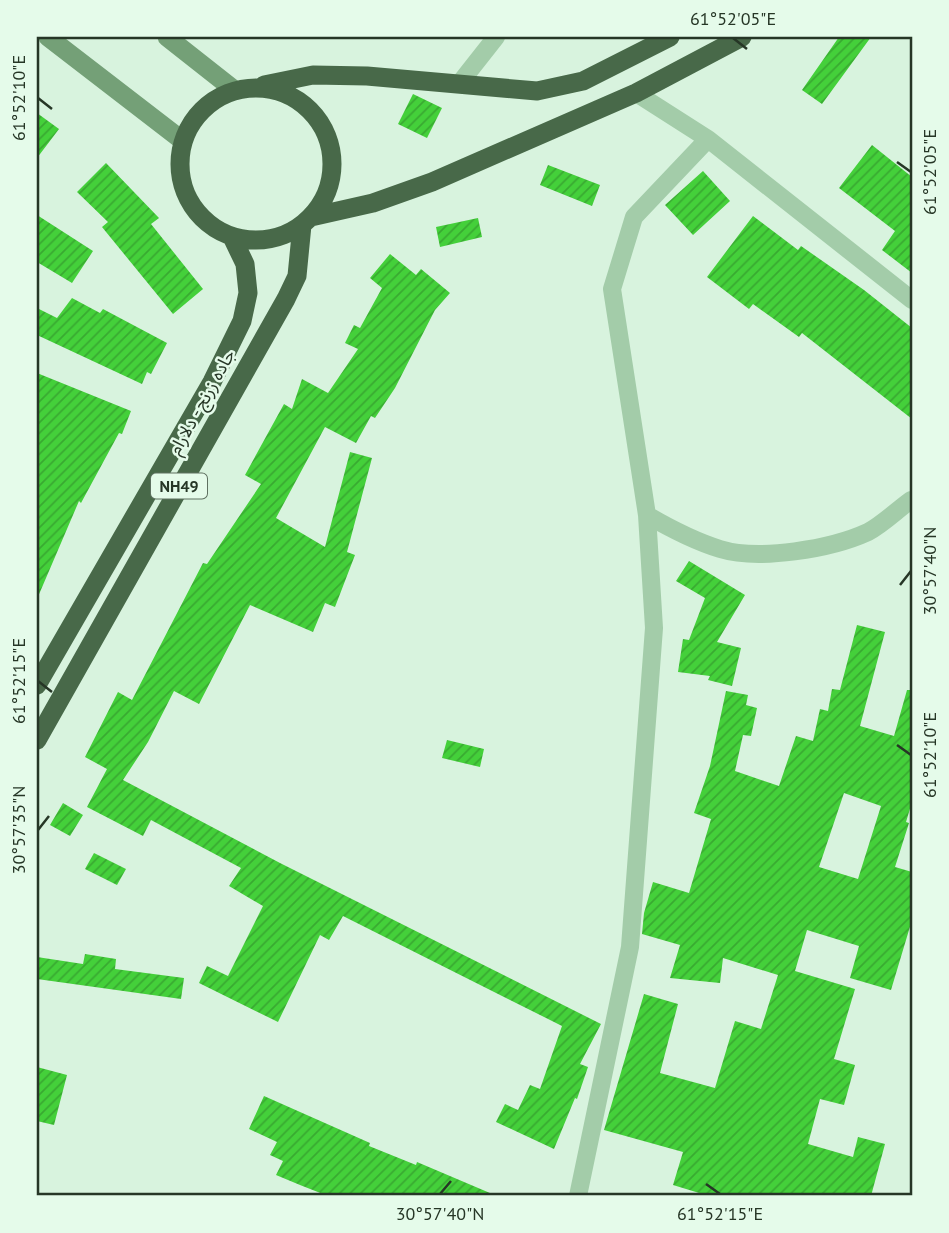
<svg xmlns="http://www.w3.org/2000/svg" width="949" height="1233" font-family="'PT Sans','Noto Sans Arabic',sans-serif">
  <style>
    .building { fill: url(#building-hatch); fill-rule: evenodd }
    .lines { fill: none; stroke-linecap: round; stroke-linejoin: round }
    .minor { stroke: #a3cca9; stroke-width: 18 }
    .secondary { stroke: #74a077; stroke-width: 19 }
    .trunk { stroke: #486949; stroke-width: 19 }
    .ticks { fill: none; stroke: #263626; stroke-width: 2.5 }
    .labels { text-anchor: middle; stroke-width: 5; stroke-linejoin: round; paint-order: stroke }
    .shield { fill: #e5fbea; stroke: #5f7161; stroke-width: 2 }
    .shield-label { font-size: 16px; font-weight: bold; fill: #263626 }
    .street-label { font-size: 18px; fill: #263626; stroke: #e5fbea }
    .neatline { fill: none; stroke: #263626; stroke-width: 2.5 }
    .ticks-label { font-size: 18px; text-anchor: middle; fill: #263626 }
  </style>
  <defs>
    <pattern id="building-hatch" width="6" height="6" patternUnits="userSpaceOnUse" patternTransform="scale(1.75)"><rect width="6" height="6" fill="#44d03a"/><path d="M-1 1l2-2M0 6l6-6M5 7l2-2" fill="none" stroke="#39aa31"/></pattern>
  </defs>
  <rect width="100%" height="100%" fill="#d8f3de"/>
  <path class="building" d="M 839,37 L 871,37 L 822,104 L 802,90 Z
    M 413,94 L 442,108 L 427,138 L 398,124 Z
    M 37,113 L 59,129 L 37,158 Z
    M 872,145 L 912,177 L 912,273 L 882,250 L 895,231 L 839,188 Z
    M 106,163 L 159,218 L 151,224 L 203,289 L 173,314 L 102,227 L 108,222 L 77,192 Z
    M 548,165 L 600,185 L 592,206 L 540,185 Z
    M 703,171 L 730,201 L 693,235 L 665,205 Z
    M 37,215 L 93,251 L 72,283 L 37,262 Z
    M 753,216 L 798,250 L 801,246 L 864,290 L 912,328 L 912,419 L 802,333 L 799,337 L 753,304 L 749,309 L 707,277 Z
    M 478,218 L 482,237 L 440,247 L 436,227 Z
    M 390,254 L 416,275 L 421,269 L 450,293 L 435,310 L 395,388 L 375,418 L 371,416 L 356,443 L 325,427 L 276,518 L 325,547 L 350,452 L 372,458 L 347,552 L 355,555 L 335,607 L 325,603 L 313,632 L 250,605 L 199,704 L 174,691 L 148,742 L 123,780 L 280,863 L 601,1024 L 580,1064 L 588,1067 L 577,1099 L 575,1098 L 554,1149 L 496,1122 L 505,1104 L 518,1110 L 530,1085 L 540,1089 L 562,1026 L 343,916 L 329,940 L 320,935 L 278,1022 L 199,983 L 207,966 L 228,976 L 263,906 L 229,886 L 241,868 L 151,820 L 143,836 L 87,807 L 107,769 L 85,757 L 118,692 L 132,700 L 203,563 L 207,564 L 261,484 L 245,475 L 284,404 L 292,409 L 302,379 L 328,393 L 358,349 L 345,343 L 354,325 L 360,328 L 382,288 L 370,278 Z
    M 72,298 L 100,313 L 103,309 L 167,343 L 151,374 L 147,372 L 142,384 L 37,335 L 37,308 L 57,318 Z
    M 37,373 L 131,411 L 122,434 L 119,433 L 81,503 L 79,501 L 37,599 Z
    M 689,561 L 745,595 L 717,642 L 741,648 L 732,686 L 708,680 L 710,676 L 678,672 L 683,639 L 689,640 L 705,598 L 676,581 Z
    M 857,625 L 885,632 L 860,726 L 894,736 L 907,690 L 912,690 L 912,802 L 906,822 L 909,823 L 895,867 L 912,872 L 912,920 L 891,990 L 850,978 L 859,946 L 807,930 L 795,971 L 855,989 L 834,1059 L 855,1065 L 844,1105 L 820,1099 L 808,1144 L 853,1157 L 858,1137 L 885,1144 L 871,1196 L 709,1196 L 673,1185 L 683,1152 L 604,1130 L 644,994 L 678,1004 L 660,1073 L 715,1088 L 735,1021 L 761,1029 L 778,975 L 723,958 L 720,983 L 670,978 L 680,945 L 642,934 L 644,913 L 653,882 L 689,893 L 711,819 L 694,813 L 710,766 L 726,691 L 748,695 L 746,705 L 757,708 L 751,736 L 743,735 L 735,771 L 779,786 L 796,736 L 813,741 L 820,709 L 828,711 L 832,689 L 840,690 ZM 844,793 L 881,806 L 858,879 L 819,867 Z
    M 447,740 L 484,749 L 480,767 L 442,758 Z
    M 63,803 L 83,815 L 70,836 L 50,825 Z
    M 94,853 L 126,869 L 117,885 L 85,869 Z
    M 85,954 L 116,959 L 115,969 L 184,978 L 181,999 L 37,979 L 37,957 L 83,964 Z
    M 37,1067 L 67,1075 L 54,1125 L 37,1121 Z
    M 264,1096 L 370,1143 L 369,1146 L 416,1165 L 417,1162 L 497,1196 L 328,1196 L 300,1185 L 276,1175 L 283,1161 L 270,1155 L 277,1142 L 249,1129 Z"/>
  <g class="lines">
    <path class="minor" d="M 459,84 L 496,37
      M 636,93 L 708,139 L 912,300
      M 647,515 C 671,529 694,541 720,549 C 759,561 831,549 868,532 C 883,524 897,510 911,500
      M 578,1196 L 630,947 L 654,628 L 647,515 L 612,289 L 634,217 L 708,139"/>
    <path class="secondary" d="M 48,37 L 183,141
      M 167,37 L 233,89"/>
    <path class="trunk" d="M 264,85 L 313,75 L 367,76 L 537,91 L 583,81 L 670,37
      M180 164a76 76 0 1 1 152 0a76 76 0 1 1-152 0Z
      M 311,217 L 373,203 L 432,182 L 636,93 L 742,37
      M 37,685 L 212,382 L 242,321 L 248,293 L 245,264 L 232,237
      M 37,740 L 286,299 L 297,276 L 302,225"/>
  </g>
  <path class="ticks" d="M 733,38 L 747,49M 38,98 L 52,109M 897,162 L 911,172M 900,585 L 911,571M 38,681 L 52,692M 897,745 L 911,755M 38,830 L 49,816M 706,1184 L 720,1194M 440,1194 L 451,1181"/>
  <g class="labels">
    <rect class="shield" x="151" y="473.5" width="56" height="25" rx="5"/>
    <g class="shield-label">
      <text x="179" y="492">NH49</text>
    </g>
    <g class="street-label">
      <text transform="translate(202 402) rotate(-61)" y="6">جاده زرنج - دلارام</text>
    </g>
  </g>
  <rect width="949" height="1233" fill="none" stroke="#e5fbea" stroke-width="77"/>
  <rect x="38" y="38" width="873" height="1156" class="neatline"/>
  <g class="ticks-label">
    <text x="733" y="25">61°52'05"E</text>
    <text transform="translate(19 98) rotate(-90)" y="6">61°52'10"E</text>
    <text transform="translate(930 172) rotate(-90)" y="6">61°52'05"E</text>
    <text transform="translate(930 571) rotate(-90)" y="6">30°57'40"N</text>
    <text transform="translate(19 681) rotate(-90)" y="6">61°52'15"E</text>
    <text transform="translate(930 755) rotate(-90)" y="6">61°52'10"E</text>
    <text transform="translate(19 830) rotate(-90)" y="6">30°57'35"N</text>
    <text x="440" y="1220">30°57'40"N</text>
    <text x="720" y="1220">61°52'15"E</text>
  </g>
</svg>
